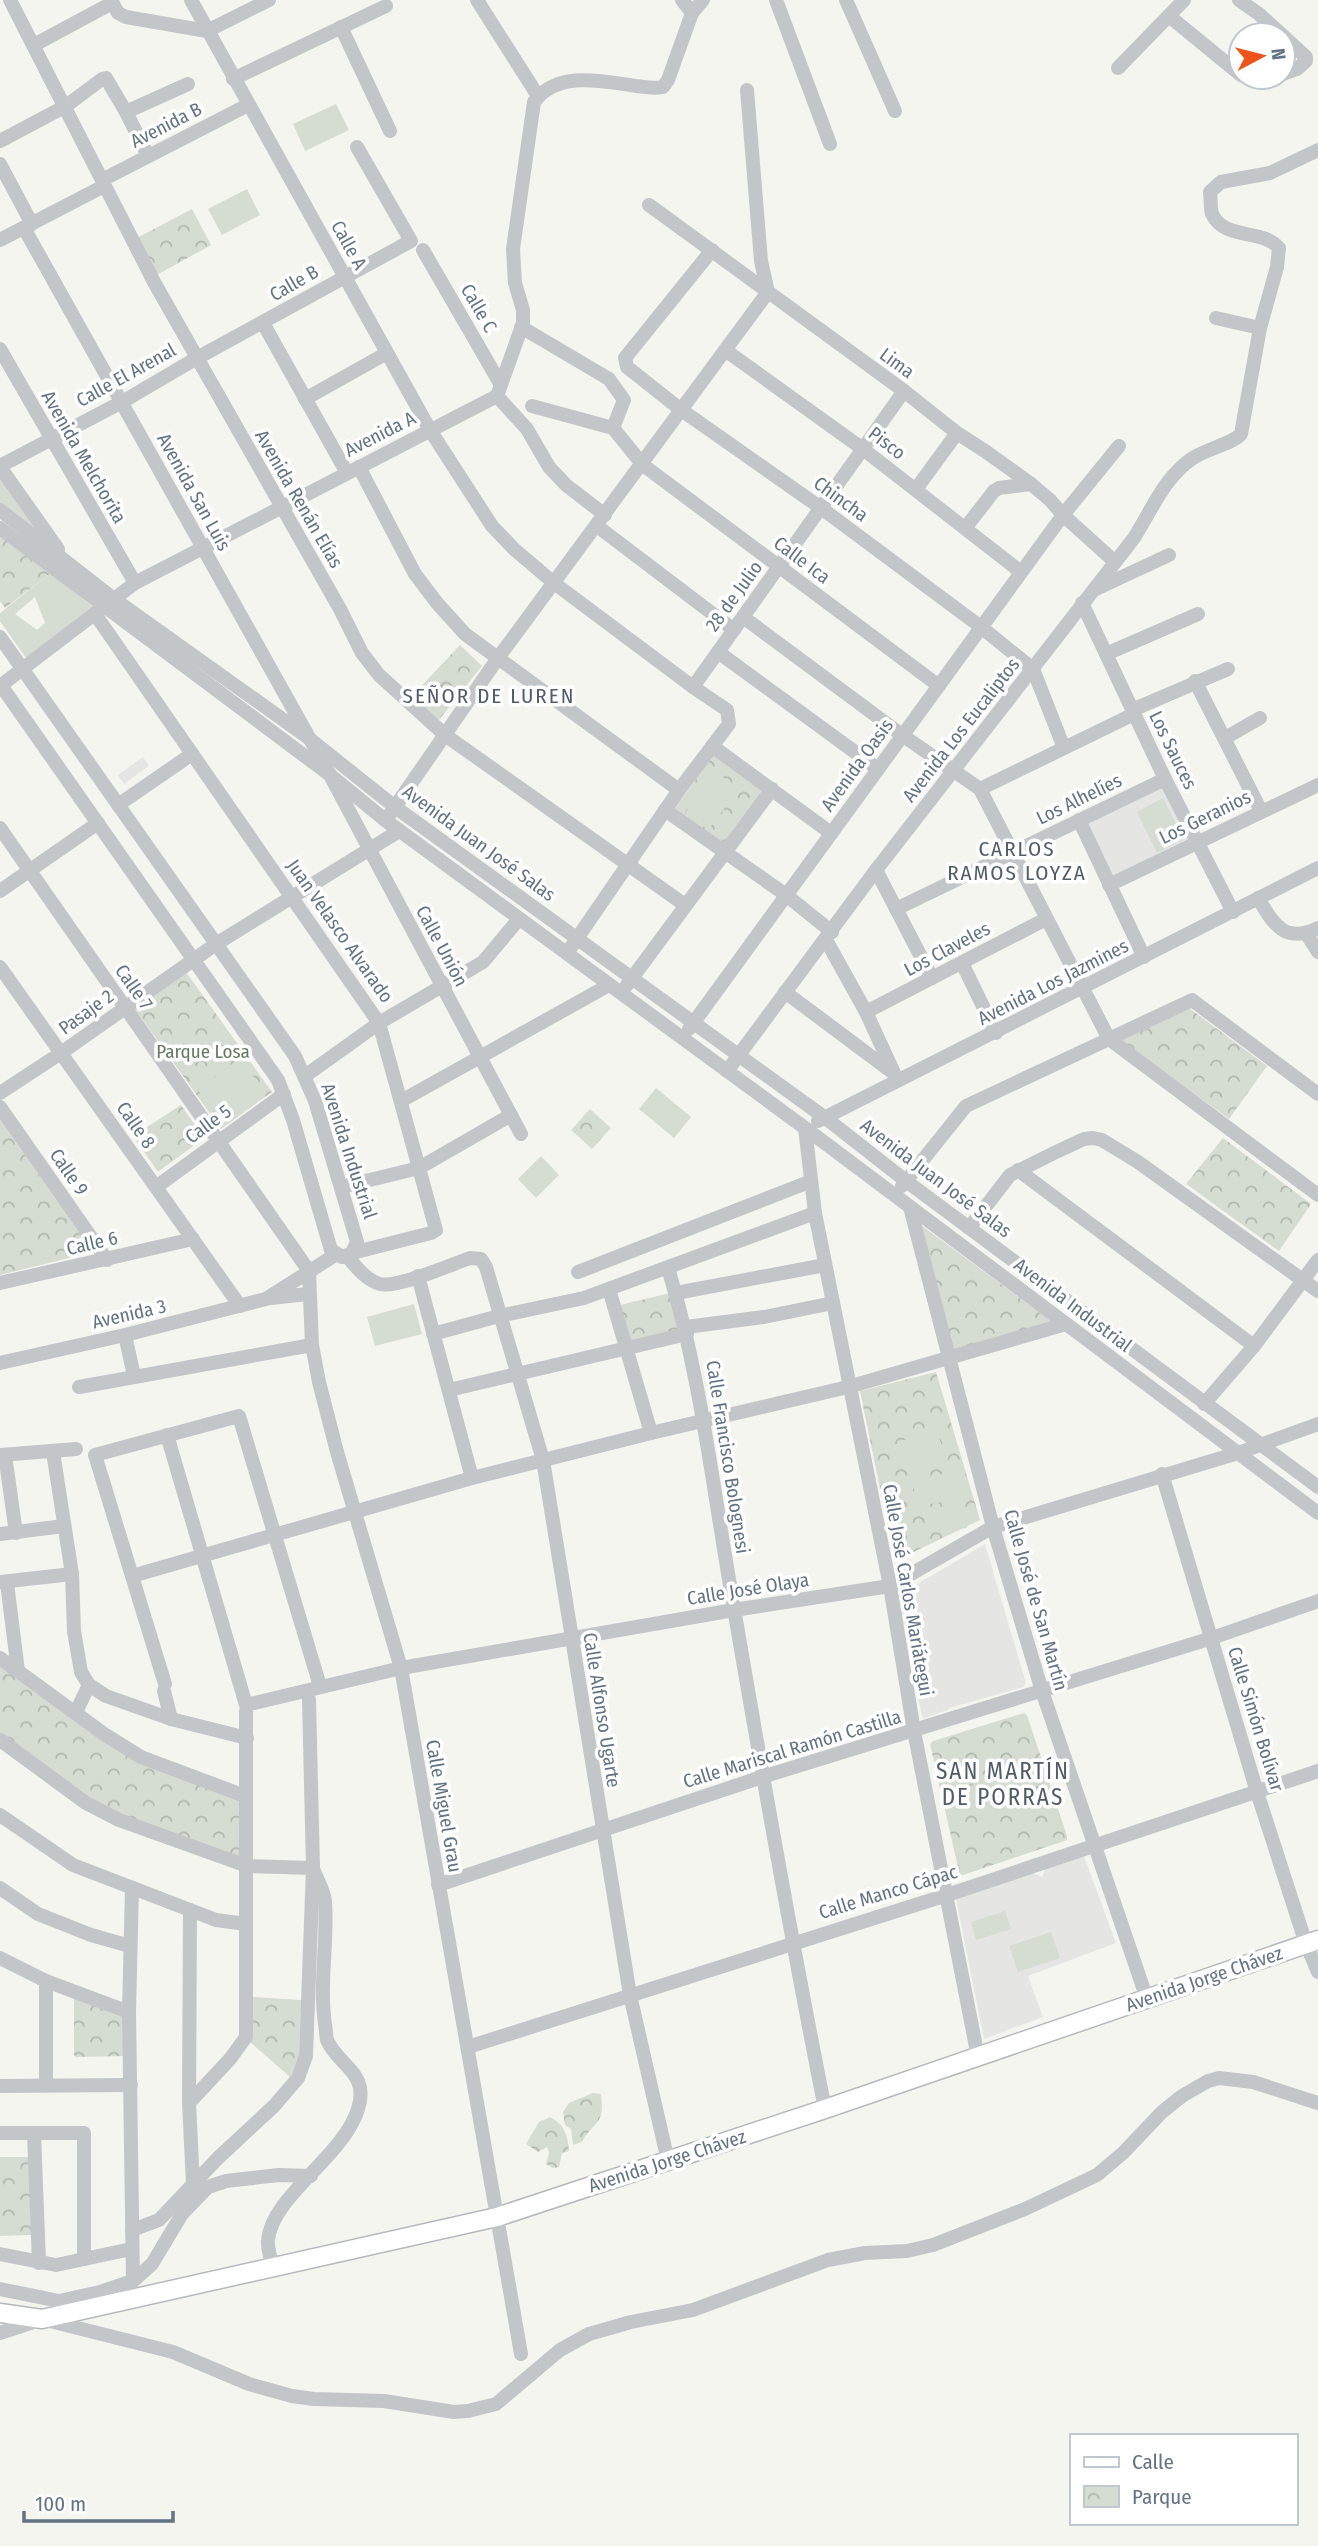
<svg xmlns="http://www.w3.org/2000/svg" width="1318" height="2546" font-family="'Fira Sans Condensed',sans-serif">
<defs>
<pattern id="park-crowns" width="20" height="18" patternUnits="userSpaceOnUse" patternTransform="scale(1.75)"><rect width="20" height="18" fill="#d5dcd1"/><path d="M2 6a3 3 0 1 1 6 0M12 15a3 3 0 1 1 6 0" fill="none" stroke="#b0b7af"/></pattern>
</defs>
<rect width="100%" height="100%" fill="#f5f5f0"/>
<g fill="#e5e6e4">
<path d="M143 757 149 766 124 784 118 775Z"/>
<path d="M1164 785 1193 842 1112 880 1086 825Z"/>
<path d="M985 1544 1026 1683 1023 1687 950 1708 948 1710 924 1718 922 1716 897 1596Z"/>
<path d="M1084 1856 1116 1943 1028 1976 1043 2017 984 2039 956 1899 1033 1873 1042 1877 1045 1869Z"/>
</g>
<g fill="url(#park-crowns)">
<path d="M192 209 211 245 155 276 135 239Z"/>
<path d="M0 535 51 573 5 608 0 601Z"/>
<path d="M460 645 482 666 439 720 411 697Z"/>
<path d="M715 753 764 789 721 847 673 811Z"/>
<path d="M186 972 272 1092 221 1129 135 1009Z"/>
<path d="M1189 1008 1267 1066 1229 1119 1121 1041Z"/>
<path d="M181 1105 204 1138 158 1172 133 1136Z"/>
<path d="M590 1109 611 1128 592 1149 571 1130Z"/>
<path d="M0 1119 93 1252 0 1275Z"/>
<path d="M1223 1138 1311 1204 1279 1251 1186 1184Z"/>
<path d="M922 1226 1055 1324 952 1353Z"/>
<path d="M670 1293 681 1331 630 1343 620 1305Z"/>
<path d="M936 1372 980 1520 895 1561 860 1391Z"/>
<path d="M0 1663 84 1724 241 1798 242 1853 239 1857 109 1810 56 1776 0 1734Z"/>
<path d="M1024 1713 1027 1715 1067 1836V1840L960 1876 930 1744 933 1741Z"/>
<path d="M74 1996 124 2014 127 2056 76 2057 74 2055Z"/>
<path d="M253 1997 301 2000 299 2059 290 2077 250 2042Z"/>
<path d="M593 2093 601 2094C605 2126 595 2119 582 2142L573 2145 571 2129 565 2125 563 2112 569 2103Z"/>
<path d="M550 2117C564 2124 568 2135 569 2151L562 2153 559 2167 553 2168 546 2164 549 2153 547 2147 538 2152 526 2144 539 2122Z"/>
<path d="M0 2157H30L31 2235 0 2236Z"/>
</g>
<g fill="#d5dcd1" fill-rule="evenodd">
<path d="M336 104 349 130 305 151 293 124Z"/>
<path d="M247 189 260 215 222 235 208 209Z"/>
<path d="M0 476 53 548 0 506Z"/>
<path d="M51 573 93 607 26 658 0 621V613ZM35 597 45 623 37 630 15 614Z"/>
<path d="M715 771 739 789 708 830 685 813Z"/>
<path d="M1163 798 1184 839 1157 853 1137 812Z"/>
<path d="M240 1058 262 1088 219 1119 198 1090Z"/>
<path d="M656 1088 691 1117 674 1138 639 1109Z"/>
<path d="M541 1156 559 1175 536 1198 518 1179Z"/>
<path d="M414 1304 422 1334 375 1346 367 1317Z"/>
<path d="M938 1434 946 1459 902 1467 897 1441Z"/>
<path d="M956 1472 962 1499 917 1506 912 1479Z"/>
<path d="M964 1511 967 1528 937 1533 934 1516Z"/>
<path d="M1019 1770 1028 1798 977 1815 968 1787Z"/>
<path d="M1005 1911 1011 1929 976 1940 971 1922Z"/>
<path d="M1051 1932 1060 1958 1018 1972 1009 1946Z"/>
</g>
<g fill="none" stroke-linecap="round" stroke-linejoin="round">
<defs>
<path id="major" d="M0 2313 42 2319 497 2217 825 2109 1318 1940"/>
</defs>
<use href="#major" stroke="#b5b9bd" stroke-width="21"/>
<g stroke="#c2c6c9" stroke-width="14">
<path d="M10 0 154 282 340 609 362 653 379 675 445 735 685 905"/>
<path d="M111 0 118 13 126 17 207 31 269 0"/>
<path d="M191 0 430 430 492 526 514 549 554 583 693 687 727 710 729 724 679 790 567 953"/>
<path d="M477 0 538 96"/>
<path d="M682 0 692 13"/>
<path d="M776 0 830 144"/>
<path d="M846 0 895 111"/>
<path d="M1239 0 1259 14 1306 57V61L1297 69 1283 74"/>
<path d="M1169 16 1241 75"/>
<path d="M341 27 390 131"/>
<path d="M34 45 112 3"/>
<path d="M1118 68 1184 0"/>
<path d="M1246 77H1259"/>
<path d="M233 79 386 6"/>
<path d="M126 112 188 84"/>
<path d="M0 141 66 106 102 79 106 78 126 112 148 156"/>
<path d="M0 164 32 224"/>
<path d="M102 180 248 105"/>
<path d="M649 205 904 391 957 433 985 451 1031 484 1050 500 1063 515 1114 561"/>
<path d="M24 228 330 775 521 1134"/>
<path d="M0 240 104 186"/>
<path d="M423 250 501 385"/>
<path d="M712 250 625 358 627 367 680 409 821 508 981 627 1033 669 1064 748"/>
<path d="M1216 318 1260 328"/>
<path d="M263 323 347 473"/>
<path d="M521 327 609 379 624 400 613 428 532 406"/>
<path d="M0 349 135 583"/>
<path d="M725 350 863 449 1021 572"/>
<path d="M497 396 523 323V310L515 283 513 249 534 102C557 70 602 81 636 86 645 87 654 89 663 87L668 80 692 13 703 0"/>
<path d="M497 396 527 429 549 467 566 485 605 515"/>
<path d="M305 399 387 353"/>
<path d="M613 428 643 465 939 686"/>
<path d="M0 466 122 402 197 358 411 241 357 147"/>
<path d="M0 467 58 549"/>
<path d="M359 467 415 574 437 603 465 634 679 790"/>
<path d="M916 489 957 433"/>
<path d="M0 510 114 599 306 736 395 807 824 1117"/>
<path d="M597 526 734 630"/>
<path d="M966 527 994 491 999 488 1031 484"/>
<path d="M0 528 330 775 385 820 805 1128 1318 1513"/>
<path d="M1094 590 1169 555"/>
<path d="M1082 603 1165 779 1233 912"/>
<path d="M95 614 379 1023 436 1230 431 1233 352 1253"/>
<path d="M743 617 902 735 980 789 1109 1039 1192 1000 1318 1094"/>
<path d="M0 637 295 1056 315 1101 355 1235 357 1242 352 1253 342 1257 331 1250 293 1120 278 1080 0 684"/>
<path d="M718 652 878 769"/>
<path d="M1106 654 1198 614"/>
<path d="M1195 681 1261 811"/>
<path d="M0 686 135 583 497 396"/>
<path d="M693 687 904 391"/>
<path d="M1132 710 1228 669"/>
<path d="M1225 738 1260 718"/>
<path d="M712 746 831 833"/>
<path d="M980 789 1134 714"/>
<path d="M118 805 192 754"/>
<path d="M665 810 786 895 832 932"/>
<path d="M390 814 498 658 768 292 761 261 747 90"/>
<path d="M1079 820 1144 957"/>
<path d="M0 828 309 1271"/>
<path d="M876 870 932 978"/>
<path d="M1109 885 1318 785"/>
<path d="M0 891 98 823"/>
<path d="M1258 898C1274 925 1285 944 1318 928"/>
<path d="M896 909 1165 779"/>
<path d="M1306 933 1318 952"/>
<path d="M826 940 866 1012 894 1073"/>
<path d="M962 963 996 1033"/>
<path d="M0 967 240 1306"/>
<path d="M627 985 772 789"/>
<path d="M785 992 892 1072"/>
<path d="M866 1012 1046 919"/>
<path d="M689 1029 1063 515 1119 446"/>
<path d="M727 1071 876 870 1134 538C1151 511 1165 476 1193 458 1206 449 1232 444 1241 434L1260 328 1277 267 1279 248C1262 228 1225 241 1212 214 1210 208 1211 198 1210 192L1221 182 1270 173 1318 150"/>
<path d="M305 1076 379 1023 483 962 519 919"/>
<path d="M0 1093 61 1053 216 944 399 831"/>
<path d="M401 1101 609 985"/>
<path d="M0 1107 107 1260"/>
<path d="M823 1116 906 1181 1318 1487"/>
<path d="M818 1121 1318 868"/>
<path d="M805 1128 815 1213 890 1586 914 1731 978 2057"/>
<path d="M1018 1170 1254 1346"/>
<path d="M902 1186 966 1106 1109 1039 1318 1195"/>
<path d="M156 1187 284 1094"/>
<path d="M341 1187 419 1168 511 1115"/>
<path d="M910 1207 993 1527 1042 1691 1147 1999"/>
<path d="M969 1228 1010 1175 1054 1153 1084 1139 1093 1138 1102 1140 1138 1162 1318 1291"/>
<path d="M347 1256C356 1267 366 1280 380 1284 398 1288 450 1265 470 1258L481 1259 486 1267 543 1460 630 1995 668 2161"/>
<path d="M668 1268C699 1370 711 1474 729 1579 759 1756 790 1933 825 2109"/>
<path d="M309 1271 312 1345 319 1382 337 1452 401 1668 521 2354"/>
<path d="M578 1272 809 1182"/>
<path d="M418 1276 472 1478"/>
<path d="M0 1283 193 1239"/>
<path d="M609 1289 651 1433"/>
<path d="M676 1293 825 1265"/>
<path d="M271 1298 308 1294"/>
<path d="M686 1327 764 1317 833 1303"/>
<path d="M433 1334 499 1316 584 1298 815 1213"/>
<path d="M125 1335 134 1376"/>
<path d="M0 1363 125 1335 266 1299 335 1255"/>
<path d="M79 1387 312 1345"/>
<path d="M449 1390 687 1334"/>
<path d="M1204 1404 1254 1346 1318 1260"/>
<path d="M167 1435 246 1705 401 1668 734 1610 890 1586 993 1527 1238 1453 1318 1424"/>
<path d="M53 1452 72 1574 74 1631 81 1672 89 1685 106 1696 171 1719 247 1738"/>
<path d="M0 1455 76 1449"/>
<path d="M5 1455 16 1533"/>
<path d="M1162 1474 1257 1792 1306 1944 1318 1972"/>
<path d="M0 1534 64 1526"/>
<path d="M132 1576 472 1478 651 1433 848 1387 1066 1324"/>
<path d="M0 1582 72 1574"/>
<path d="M7 1583 18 1671"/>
<path d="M0 1658 104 1734 141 1757 245 1796"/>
<path d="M165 1684 95 1455 239 1416 320 1686"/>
<path d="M164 1691 171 1719"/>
<path d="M76 1712 89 1685"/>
<path d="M0 1740 86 1803 119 1820 247 1866 313 1868"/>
<path d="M0 1815 73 1865 216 1920 246 1924"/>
<path d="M438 1885 762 1777 1212 1638 1318 1601"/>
<path d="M0 1888 38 1914 91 1935 130 1946"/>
<path d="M132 1888 129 2012 133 2281"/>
<path d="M190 1910 189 2103 193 2184"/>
<path d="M0 1958 46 1981 129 2012"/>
<path d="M468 2047 947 1895 1318 1771"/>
<path d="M46 2085V1981"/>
<path d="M0 2086 131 2085"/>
<path d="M189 2103 230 2059 246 2037V1711"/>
<path d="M0 2133H84V2259"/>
<path d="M34 2133 39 2263"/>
<path d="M132 2230 159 2220 218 2158 274 2106 298 2078 306 2056 313 1868 309 1699"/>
<path d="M0 2254 56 2265 131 2249"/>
<path d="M272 2266C271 2258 267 2248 268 2240 272 2196 344 2156 358 2109 370 2072 338 2066 327 2040 326 2036 326 2029 325 2024 319 1983 328 1943 325 1901 324 1891 318 1881 314 1871"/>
<path d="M0 2289 59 2301 100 2292 133 2281 152 2264 182 2214 208 2187 226 2181 279 2175 311 2176"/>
<path d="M0 2333 42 2319 173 2352 249 2384 292 2396 314 2399 384 2401 454 2412 468 2411 496 2404 560 2350 589 2334 631 2322 693 2310 828 2260 865 2253 907 2251 933 2245 1025 2209 1097 2175 1123 2153 1162 2112 1182 2096 1208 2081 1219 2078 1253 2082 1318 2103"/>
</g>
<use href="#major" stroke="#fff" stroke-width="18"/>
</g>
<g text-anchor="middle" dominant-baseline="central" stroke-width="7" stroke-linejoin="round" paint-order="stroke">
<g font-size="19" fill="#627384" stroke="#fff">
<text transform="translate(166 125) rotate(-27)">Avenida B</text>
<text transform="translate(349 245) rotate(61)">Calle A</text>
<text transform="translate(294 283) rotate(-30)">Calle B</text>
<text transform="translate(479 308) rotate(60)">Calle C</text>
<text transform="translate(897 363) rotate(36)">Lima</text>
<text transform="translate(126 375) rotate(-29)">Calle El Arenal</text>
<text transform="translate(380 434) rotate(-27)">Avenida A</text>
<text transform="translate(887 443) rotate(37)">Pisco</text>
<text transform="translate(84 457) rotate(60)">Avenida Melchorita</text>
<text transform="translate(194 492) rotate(61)">Avenida San Luis</text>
<text transform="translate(299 499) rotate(60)">Avenida Renán Elías</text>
<text transform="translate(841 499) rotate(36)">Chincha</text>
<text transform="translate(802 560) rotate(37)">Calle Ica</text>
<text transform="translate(734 596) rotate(-54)">28 de Julio</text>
<text transform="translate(961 730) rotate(-52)">Avenida Los Eucaliptos</text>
<text transform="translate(1173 750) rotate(64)">Los Sauces</text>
<text transform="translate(857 765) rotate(-54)">Avenida Oasis</text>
<text transform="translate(1079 799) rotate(-26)">Los Alhelíes</text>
<text transform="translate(1205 817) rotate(-26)">Los Geranios</text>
<text transform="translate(479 843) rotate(36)">Avenida Juan José Salas</text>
<text transform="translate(340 931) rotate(55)">Juan Velasco Alvarado</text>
<text transform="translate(442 946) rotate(62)">Calle Unión</text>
<text transform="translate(947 949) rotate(-28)">Los Claveles</text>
<text transform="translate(1053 982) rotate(-27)">Avenida Los Jazmines</text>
<text transform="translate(134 987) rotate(55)">Calle 7</text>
<text transform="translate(86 1012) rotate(-36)">Pasaje 2</text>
<text transform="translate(208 1124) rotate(-36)">Calle 5</text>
<text transform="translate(136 1125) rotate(55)">Calle 8</text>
<text transform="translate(349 1151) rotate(72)">Avenida Industrial</text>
<text transform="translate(69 1172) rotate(55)">Calle 9</text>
<text transform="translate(936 1178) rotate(37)">Avenida Juan José Salas</text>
<text transform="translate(92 1243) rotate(-13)">Calle 6</text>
<text transform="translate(1073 1305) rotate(37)">Avenida Industrial</text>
<text transform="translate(129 1314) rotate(-13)">Avenida 3</text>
<text transform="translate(728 1457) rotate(81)">Calle Francisco Bolognesi</text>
<text transform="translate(748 1589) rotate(-9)">Calle José Olaya</text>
<text transform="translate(908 1590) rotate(80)">Calle José Carlos Mariátegui</text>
<text transform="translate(1036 1600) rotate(74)">Calle José de San Martín</text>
<text transform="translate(602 1710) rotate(81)">Calle Alfonso Ugarte</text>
<text transform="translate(1256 1719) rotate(73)">Calle Simón Bolívar</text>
<text transform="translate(792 1749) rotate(-17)">Calle Mariscal Ramón Castilla</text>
<text transform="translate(444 1806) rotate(80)">Calle Miguel Grau</text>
<text transform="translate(888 1892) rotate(-17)">Calle Manco Cápac</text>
<text transform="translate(1204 1979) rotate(-19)">Avenida Jorge Chávez</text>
<text transform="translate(667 2161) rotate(-18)">Avenida Jorge Chávez</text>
</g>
<g font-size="19" fill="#657a61" stroke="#fff">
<text x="203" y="1051">Parque Losa</text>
</g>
<g font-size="21" letter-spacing="2" fill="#505d68" stroke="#fff">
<text x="489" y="696">SEÑOR DE LUREN</text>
<text x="1017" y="849">CARLOS<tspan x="1017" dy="24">RAMOS LOYZA</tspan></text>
</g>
<g font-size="23" letter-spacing="2" fill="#505d68" stroke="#fff">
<text x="1003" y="1771">SAN MARTÍN<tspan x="1003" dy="26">DE PORRAS</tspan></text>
</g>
</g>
<rect x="1070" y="2434" width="228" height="91" fill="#ffffff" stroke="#c0c7ce" stroke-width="2"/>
<rect x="1084" y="2457" width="35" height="10" fill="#ffffff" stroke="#c0c7ce" stroke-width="2"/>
<text x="1132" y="2469" font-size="21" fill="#627384">Calle</text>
<rect x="1084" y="2486" width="35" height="21" fill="url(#park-crowns)" stroke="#c0c7ce" stroke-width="2"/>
<text x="1132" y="2504" font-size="21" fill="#627384">Parque</text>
<g transform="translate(1262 56) rotate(83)"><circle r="33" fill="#ffffff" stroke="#c0c7ce" stroke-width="2"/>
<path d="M0-5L12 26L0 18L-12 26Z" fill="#ed5419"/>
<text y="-10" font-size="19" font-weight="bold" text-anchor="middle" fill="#627384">N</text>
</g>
<path d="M24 2511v10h149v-10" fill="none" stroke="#627384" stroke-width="3.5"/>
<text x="35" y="2511" font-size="21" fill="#627384" stroke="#ffffff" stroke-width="5" paint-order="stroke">100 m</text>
</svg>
